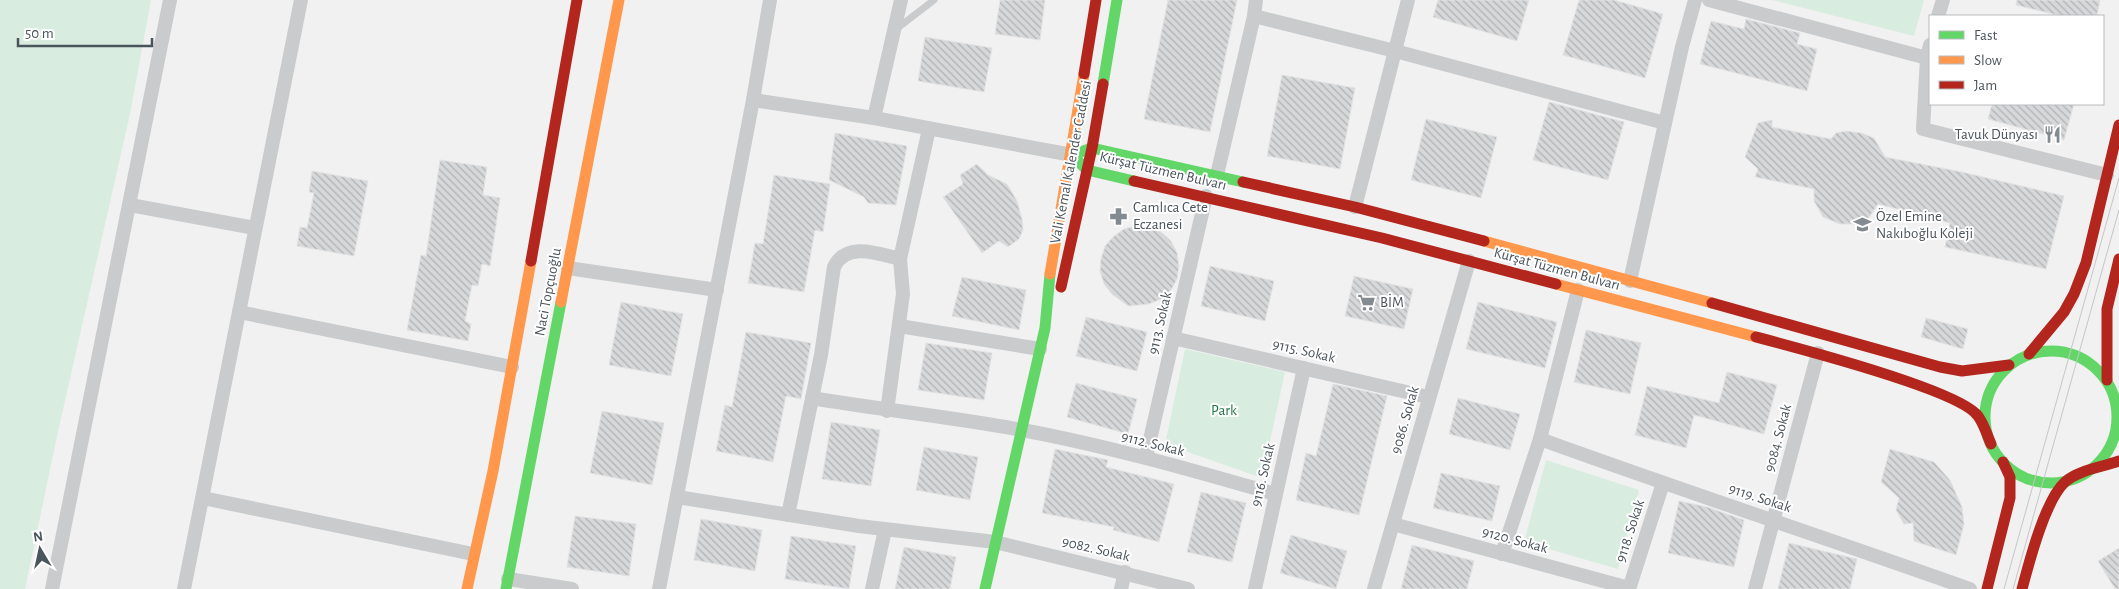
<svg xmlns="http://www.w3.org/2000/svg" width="2119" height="589" font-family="'Alegreya Sans',sans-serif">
<defs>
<pattern id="building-back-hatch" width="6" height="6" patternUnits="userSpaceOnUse" patternTransform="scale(1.25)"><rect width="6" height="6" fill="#d7d8da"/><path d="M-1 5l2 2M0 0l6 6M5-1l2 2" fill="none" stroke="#b0b2b4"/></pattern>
</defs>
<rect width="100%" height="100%" fill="#f1f1f1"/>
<g fill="#d8eddf">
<path d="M0 0H151L130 114 57 436 25 589H0Z"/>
<path d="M1772 0H1924L1914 36Z"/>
<path d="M1185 349 1285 372 1262 478 1165 444Z"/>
<path d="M1546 460 1639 490 1618 569 1524 542Z"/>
</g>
<g fill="url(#building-back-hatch)" stroke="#e3e3e3">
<path d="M1000 0H1045L1040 40 995 34Z"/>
<path d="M1168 0H1237L1210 132 1144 119Z"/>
<path d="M1438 0H1529L1517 41 1433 17Z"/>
<path d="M1579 0H1614L1663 14 1645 78 1563 55Z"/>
<path d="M2017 0H2100L2097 16H2061L2016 5Z"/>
<path d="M1746 19 1800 33 1797 44 1817 49 1807 91 1700 64 1711 21 1744 29Z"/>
<path d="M925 37 992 48 984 92 918 81Z"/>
<path d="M1282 75 1355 88 1340 169 1267 156Z"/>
<path d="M1549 102 1624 122 1608 180 1533 160Z"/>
<path d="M1992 104H2074L2064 140 1988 119Z"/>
<path d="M1426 119 1497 137 1481 198 1411 180Z"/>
<path d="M1772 120V127L1831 139 1836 133 1846 131 1861 133 1874 138 1885 157 1962 172 2064 196 2046 269 1945 247 1950 223 1878 204 1868 219 1855 224H1840L1823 217 1814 201V189L1755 177 1758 169 1745 157 1758 123Z"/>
<path d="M835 133 907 146 896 205 868 203 864 197 829 180Z"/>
<path d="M440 160 487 167 483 195 500 198 490 266 482 264 478 286 472 285 465 321 471 324 468 341 407 330 421 255 426 256Z"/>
<path d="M977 164 988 175 1007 184 1017 201 1022 219 1023 230 1019 239 1008 247 999 241 982 253 943 197 963 184 960 175Z"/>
<path d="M312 171 368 181 354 256 297 246 300 227 307 228 314 193 309 192Z"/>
<path d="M774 175 830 184 823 232 815 230 804 292 748 283 755 243 763 244Z"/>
<path d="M1136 226 1149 227 1161 232 1171 241 1177 253 1179 266 1177 279 1171 290 1161 299 1149 304 1128 306 1112 294 1104 284 1100 271 1101 259 1105 246 1113 237 1124 229Z"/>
<path d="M1210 266 1274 281 1265 321 1201 306Z"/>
<path d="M1354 276 1413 289 1404 329 1345 316Z"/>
<path d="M962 277 1026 290 1019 330 952 316Z"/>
<path d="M621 302 683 314 671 376 609 365Z"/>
<path d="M1478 302 1557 322 1545 368 1466 349Z"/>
<path d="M1086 317 1147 332 1137 371 1076 356Z"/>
<path d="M1926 318 1968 329 1963 349 1921 337Z"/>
<path d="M1586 330 1641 343 1630 394 1574 382Z"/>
<path d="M746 332 811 343 801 399 786 396 773 462 716 451 725 405 732 407Z"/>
<path d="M926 343 992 353 984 400 918 390Z"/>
<path d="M1727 372 1777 385 1764 434 1694 415 1686 448 1635 435 1647 386 1719 403Z"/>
<path d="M1076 383 1137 399 1128 434 1067 417Z"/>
<path d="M1333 384 1387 396 1359 515 1296 500 1306 453 1316 456Z"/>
<path d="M1458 398 1520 414 1510 450 1449 434Z"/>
<path d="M602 411 664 423 652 485 590 473Z"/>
<path d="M831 422 880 430 871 486 822 479Z"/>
<path d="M924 447 978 457 970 500 916 490Z"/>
<path d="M1055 449 1108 460 1106 467 1174 484 1159 542 1113 530 1114 527 1042 513Z"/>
<path d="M1890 449 1934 462 1950 480 1962 507 1964 524 1956 555 1914 541 1913 523 1904 524 1896 510 1899 498 1881 482Z"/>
<path d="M1441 473 1500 486 1492 521 1433 508Z"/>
<path d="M1201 492 1246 503 1232 562 1187 552Z"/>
<path d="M1679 501 1707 507 1744 520 1734 567 1668 553Z"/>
<path d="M575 516 636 524 629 576 567 567Z"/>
<path d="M701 519 762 530 755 571 694 560Z"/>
<path d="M1291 535 1347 551 1336 589 1280 573Z"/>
<path d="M791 536 856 546 849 589 785 579Z"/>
<path d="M1789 543 1857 559 1850 589H1778Z"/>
<path d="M1412 545 1474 561 1467 589H1401Z"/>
<path d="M904 547 956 557 950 589H895Z"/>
<path d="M2119 548V589H2115L2098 561Z"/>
</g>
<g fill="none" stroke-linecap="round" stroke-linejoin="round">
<path stroke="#c9cbcc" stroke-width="7" d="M895 30 934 0"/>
<g stroke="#c9cbcc" stroke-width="14">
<path d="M1709 0 1927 58"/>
<path d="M1254 16 1395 51 1665 123"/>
<path d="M1938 16 1943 0"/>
<path d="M1930 45 1927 58 1923 129 2107 175"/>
<path d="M753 100 770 0"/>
<path d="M874 118 901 0"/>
<path d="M1217 175 1254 16 1256 0"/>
<path d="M130 205 255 228"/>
<path d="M1355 207 1408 0"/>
<path d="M568 268 717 290"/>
<path d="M1630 281 1682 47 1695 0"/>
<path d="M239 312 512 367"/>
<path d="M899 326 1040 349"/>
<path d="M1173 338 1428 397"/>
<path d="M812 398C882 410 952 417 1022 430 1108 446 1192 470 1275 494"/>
<path d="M887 411 903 294 900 259"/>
<path d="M1540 439C1683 491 1827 538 1970 589"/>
<path d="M1146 457 1206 196"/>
<path d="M677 497 859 526 995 542 1188 589"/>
<path d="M203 498 473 554"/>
<path d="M788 515 821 355 834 267C846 241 879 254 900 259L929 129"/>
<path d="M1393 524 1629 588"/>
<path d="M1502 554 1540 439 1578 290"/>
<path d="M508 579 572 589"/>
<path d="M52 589 170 0"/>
<path d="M184 589 301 0"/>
<path d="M659 589 753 100 874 118 1072 155"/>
<path d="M872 589 885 530"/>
<path d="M1121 589 1125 572"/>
<path d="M1255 589 1304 368"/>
<path d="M1374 589 1469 261"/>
<path d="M1629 589 1663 483"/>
<path d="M1755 589 1818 353"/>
</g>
<g stroke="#63d668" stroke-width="11">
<path d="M1103 84 1117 0"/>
<path d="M1134 181 1087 170 1072 155 1092 148 1243 182"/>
<circle cx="2051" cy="417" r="66"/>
<path d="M506 589 561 302"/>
<path d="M985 589 1045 328 1050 274"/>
</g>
<g stroke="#ff974d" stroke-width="11">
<path d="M1484 241 1712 303"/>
<path d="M1050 274 1084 74"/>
<path d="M1556 284 1756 337"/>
<path d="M561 302 619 0"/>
<path d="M467 589 493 471 531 261"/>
</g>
<g stroke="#b3261e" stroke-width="11">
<path d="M1084 74 1096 0"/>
<path d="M1134 181 1382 238 1556 284"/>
<path d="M1243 182 1355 207 1484 241"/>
<path d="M531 261 577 0"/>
<path d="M1061 287 1092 148 1103 84"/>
<path d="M1712 303 1940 367 1962 371 2009 365"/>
<path d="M1756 337C1794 347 1960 390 1978 416 1984 424 1987 435 1991 444"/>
<path d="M2029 354 2064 312 2074 294 2086 263 2119 125"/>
<path d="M2107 380V309L2119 259"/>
<path d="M1987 589 2010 498V477L2003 462"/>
<path d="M2022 589C2029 563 2045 500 2065 482 2078 470 2103 467 2119 461"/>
</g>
<g stroke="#c5c6c7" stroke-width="1">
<path d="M2004 589 2119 178"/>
<path d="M2013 589 2119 210"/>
</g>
</g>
<defs>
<symbol id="restaurant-bare" viewBox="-9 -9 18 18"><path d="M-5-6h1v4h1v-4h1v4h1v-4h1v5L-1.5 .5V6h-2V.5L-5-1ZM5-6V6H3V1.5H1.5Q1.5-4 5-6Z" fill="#848b90" stroke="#fff" stroke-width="2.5" paint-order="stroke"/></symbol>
<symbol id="pharmacy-bare" viewBox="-9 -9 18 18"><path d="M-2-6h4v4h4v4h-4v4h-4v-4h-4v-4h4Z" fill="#848b90" stroke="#fff" stroke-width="2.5" paint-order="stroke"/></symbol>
<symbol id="school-bare" viewBox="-9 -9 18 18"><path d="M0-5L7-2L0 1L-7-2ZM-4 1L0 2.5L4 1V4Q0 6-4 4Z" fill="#848b90" stroke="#fff" stroke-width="2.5" paint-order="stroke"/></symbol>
<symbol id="supermarket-bare" viewBox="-9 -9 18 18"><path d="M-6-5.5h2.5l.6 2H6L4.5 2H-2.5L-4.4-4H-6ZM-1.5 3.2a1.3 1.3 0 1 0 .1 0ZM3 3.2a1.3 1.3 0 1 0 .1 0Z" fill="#848b90" stroke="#fff" stroke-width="2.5" paint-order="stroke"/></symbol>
</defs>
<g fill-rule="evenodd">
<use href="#restaurant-bare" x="2040" y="122" width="25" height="25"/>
<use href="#pharmacy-bare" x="1106" y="204" width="25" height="25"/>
<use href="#school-bare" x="1850" y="212" width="25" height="25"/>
<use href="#supermarket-bare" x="1354" y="290" width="25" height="25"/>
</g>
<g text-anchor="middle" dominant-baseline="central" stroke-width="4" stroke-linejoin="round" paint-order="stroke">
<g font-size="15" fill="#4a545b" stroke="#fff" text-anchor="start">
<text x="2038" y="134" text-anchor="end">Tavuk Dünyası</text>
<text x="1133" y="207">Camlıca Cete<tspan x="1133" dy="17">Eczanesi</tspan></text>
<text x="1876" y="216">Özel Emine<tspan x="1876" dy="17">Nakıboğlu Koleji</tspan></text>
<text x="1380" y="302">BİM</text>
</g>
<g font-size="15" fill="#4a545b" stroke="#fff">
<text transform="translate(1071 162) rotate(-79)">Vali Kemal Kalender Caddesi</text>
<text transform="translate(1163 171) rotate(13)">Kürşat Tüzmen Bulvarı</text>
<text transform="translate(1557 269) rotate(15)">Kürşat Tüzmen Bulvarı</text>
<text transform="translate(548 292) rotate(-79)">Naci Topçuoğlu</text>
<text transform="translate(1160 323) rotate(-77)">9113. Sokak</text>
<text transform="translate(1304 351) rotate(13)">9115. Sokak</text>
<text transform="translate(1405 420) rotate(-74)">9086. Sokak</text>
<text transform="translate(1778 438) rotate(-75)">9084. Sokak</text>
<text transform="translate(1153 444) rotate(14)">9112. Sokak</text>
<text transform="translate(1263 475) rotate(-77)">9116. Sokak</text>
<text transform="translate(1760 498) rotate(18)">9119. Sokak</text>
<text transform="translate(1630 531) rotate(-72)">9118. Sokak</text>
<text transform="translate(1515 540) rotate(15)">9120. Sokak</text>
<text transform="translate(1096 549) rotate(13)">9082. Sokak</text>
</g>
<g font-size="15" fill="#237445" stroke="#fff">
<text x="1224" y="410">Park</text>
</g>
</g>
<rect x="1929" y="15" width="175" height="90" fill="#ffffff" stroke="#b7bbbd"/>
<rect x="1939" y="31" width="25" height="8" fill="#63d668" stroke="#b7bbbd"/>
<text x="1974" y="40" font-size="15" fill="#4a545b">Fast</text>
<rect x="1939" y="56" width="25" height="8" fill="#ff974d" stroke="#b7bbbd"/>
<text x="1974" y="65" font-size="15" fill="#4a545b">Slow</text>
<rect x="1939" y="81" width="25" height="8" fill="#b3261e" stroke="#b7bbbd"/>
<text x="1974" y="90" font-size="15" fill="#4a545b">Jam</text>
<g transform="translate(40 549) rotate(351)" stroke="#ffffff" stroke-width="4" paint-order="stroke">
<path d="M0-4L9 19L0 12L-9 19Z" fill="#4a545b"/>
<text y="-8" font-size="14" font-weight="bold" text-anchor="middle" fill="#4a545b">N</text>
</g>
<path d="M18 38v8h134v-8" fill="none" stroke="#4a545b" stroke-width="2.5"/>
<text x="25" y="38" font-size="15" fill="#4a545b" stroke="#ffffff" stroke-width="4" paint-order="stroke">50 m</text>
</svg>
